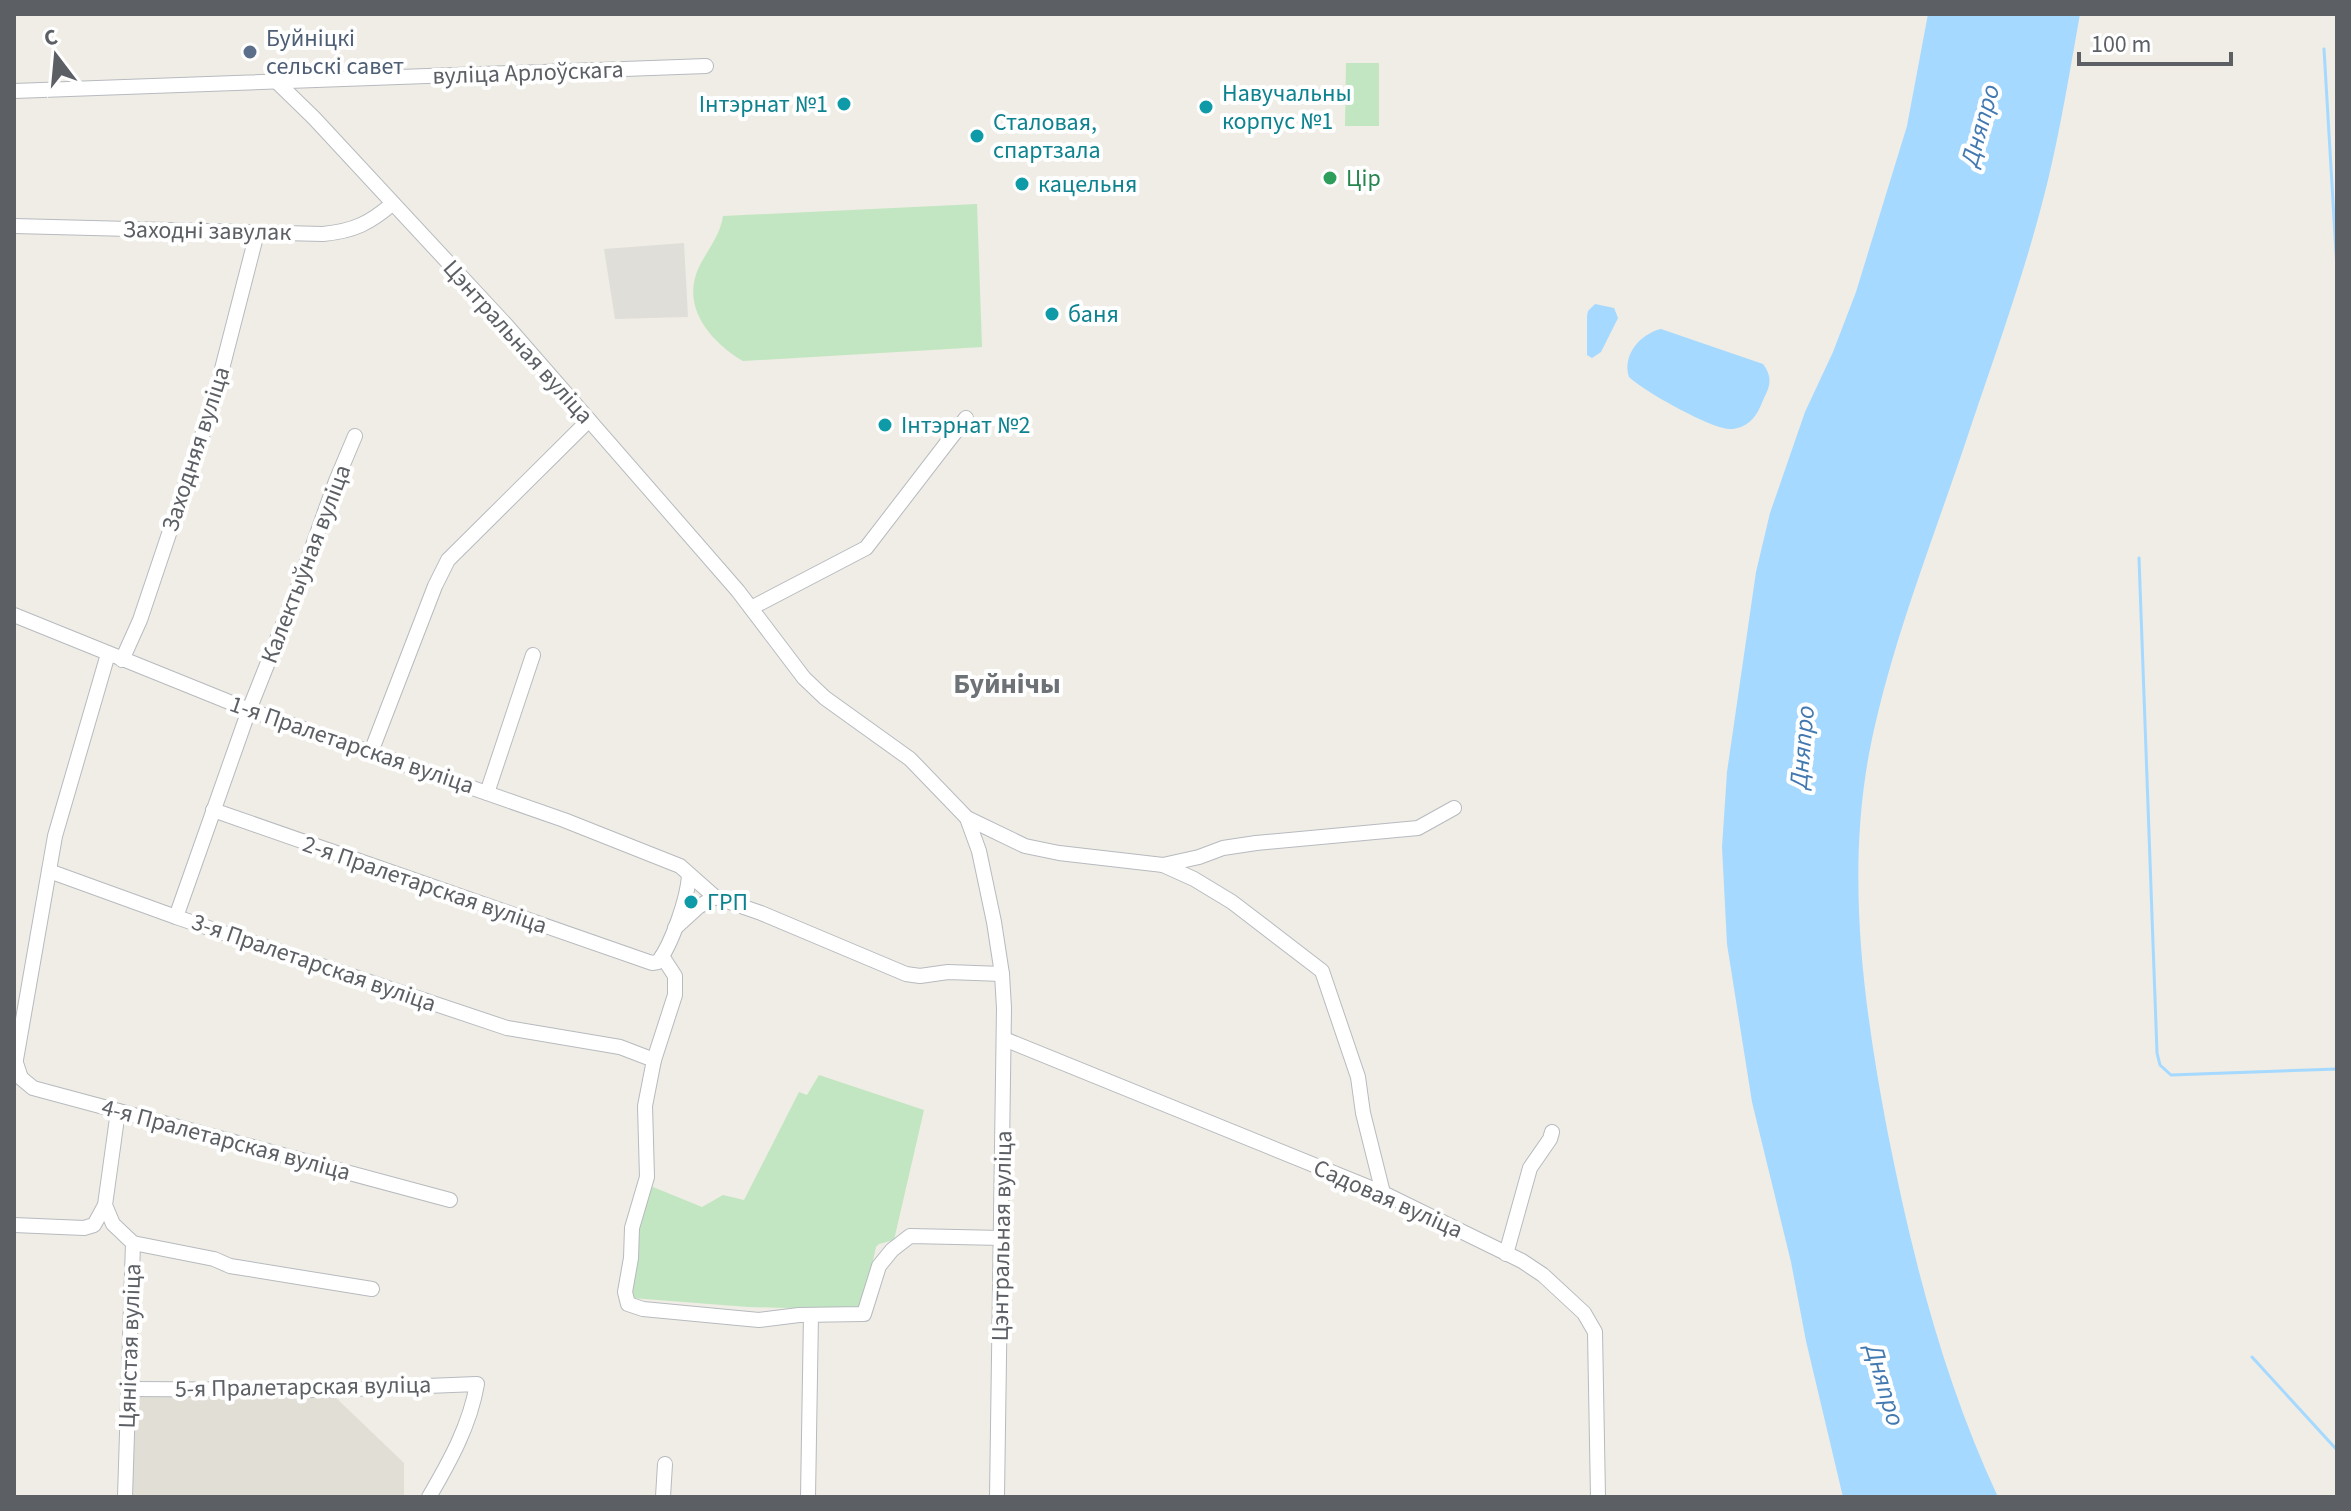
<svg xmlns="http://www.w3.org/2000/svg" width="2351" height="1511" font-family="'Source Sans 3',sans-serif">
<rect width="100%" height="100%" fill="#efede5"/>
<path fill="#e0ded9" d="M684 243 688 317 615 319 604 249Z"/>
<path fill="#e1ded6" d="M136 1392 333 1395 404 1463V1497H132Z"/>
<g fill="#c2e6c1">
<path d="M1346 63H1379V126H1345Z"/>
<path d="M977 204 982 347 743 361C711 342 680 307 699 267 708 249 720 236 723 216Z"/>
<path d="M819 1075 924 1110 894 1240 879 1244 876 1247 862 1310 748 1307 632 1298 637 1221 648 1185 702 1207 723 1195 744 1200 799 1092 807 1095Z"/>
</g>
<g fill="#a5d9ff">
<path d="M1928 14H2080C2070 70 2061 126 2048 180 2028 263 1999 343 1972 423 1936 533 1891 641 1869 754 1846 878 1864 1007 1887 1129 1912 1256 1943 1379 1998 1497H1843L1806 1341 1791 1262 1752 1102 1727 944 1722 847 1727 772 1756 572 1770 513 1805 412 1833 352 1856 292 1907 126Z"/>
<path d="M1595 304 1614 308 1618 318 1601 352 1592 358 1587 355V316L1588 311Z"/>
<path d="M1661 329 1763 364C1772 376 1771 385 1764 398 1759 410 1754 422 1741 427 1735 429 1729 430 1723 428 1702 423 1645 392 1629 377 1622 355 1640 334 1661 329Z"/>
</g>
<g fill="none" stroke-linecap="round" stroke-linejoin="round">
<g stroke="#a5d9ff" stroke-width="3">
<path d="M2324 49 2337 269"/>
<path d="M2139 558 2157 1053 2160 1065 2171 1075 2337 1069"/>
<path d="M2252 1357 2337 1450"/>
</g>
<defs>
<g id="minor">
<path d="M277 82 314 118 508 327 738 591 804 678 825 698 910 759 967 818 979 851 994 922 1002 974 1004 1008 997 1497"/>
<path d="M14 91 706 66"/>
<path d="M14 226 323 234C354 231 370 223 392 204"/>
<path d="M751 608 866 548 966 418"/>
<path d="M14 615 249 710 564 820 680 866 715 897 761 913 906 974 920 976 948 972 1002 974"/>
<path d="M122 660 140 620 214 400 257 233"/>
<path d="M371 752 435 586 448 560 589 420"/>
<path d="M487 793 533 655"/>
<path d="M213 810 652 963 658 962C672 944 688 897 689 875"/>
<path d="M967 818 1025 846 1059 853 1163 865 1199 857 1223 848 1256 843 1418 828 1454 808"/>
<path d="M1163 865 1194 879 1232 902 1322 971 1358 1077 1363 1113 1383 1193"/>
<path d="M49 871 176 917 507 1028 620 1047 654 1060 645 1106 647 1177 632 1228 631 1258 625 1292 628 1304 643 1309 759 1320 799 1315 864 1314 879 1266 892 1250 910 1236 1002 1238"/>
<path d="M176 917 249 710 298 587 336 481 355 436"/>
<path d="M675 928 698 907 715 897"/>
<path d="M1004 1039 1383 1193 1522 1261 1543 1275 1584 1313 1595 1332 1598 1497"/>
<path d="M654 1060 675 995V976L662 956"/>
<path d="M16 1063 21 1078 33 1088 450 1200"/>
<path d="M14 1071 55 836 108 654"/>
<path d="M118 1111 105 1205 113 1224 133 1243 125 1497"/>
<path d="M14 1225 84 1228 94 1225 105 1205"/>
<path d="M133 1243 214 1259 230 1266 372 1289"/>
<path d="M1506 1254 1530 1168 1550 1139 1552 1132"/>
<path d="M129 1389 328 1390 477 1384C470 1425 450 1461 429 1497"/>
<path d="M663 1497 665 1464"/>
<path d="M808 1497 811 1315"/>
</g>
</defs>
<use href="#minor" stroke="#b7babf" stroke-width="16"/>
<use href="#minor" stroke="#fff" stroke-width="14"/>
</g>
<circle fill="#5c6f8a" stroke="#fff" stroke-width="3" cx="250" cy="52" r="8"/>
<g fill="#0f9aa8" stroke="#fff" stroke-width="3">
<circle cx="844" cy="104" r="8"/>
<circle cx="1206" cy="107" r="8"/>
<circle cx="977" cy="136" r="8"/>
<circle cx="1022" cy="184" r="8"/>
<circle cx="1052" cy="314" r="8"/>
<circle cx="885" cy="425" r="8"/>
<circle cx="691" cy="902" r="8"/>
</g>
<circle fill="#2e9e5b" stroke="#fff" stroke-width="3" cx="1330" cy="178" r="8"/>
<g text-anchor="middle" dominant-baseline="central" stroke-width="8" stroke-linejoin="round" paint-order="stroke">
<g font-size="24" fill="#4e5e75" stroke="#fff" text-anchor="start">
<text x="266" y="38">Буйніцкі<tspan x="266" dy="28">сельскі савет</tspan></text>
</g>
<g font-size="24" fill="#5c6065" stroke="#fff">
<text transform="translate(528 73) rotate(-2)">вуліца Арлоўскага</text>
<text transform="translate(207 231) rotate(1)">Заходні завулак</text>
<text transform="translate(518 342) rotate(48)">Цэнтральная вуліца</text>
<text transform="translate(196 449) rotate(-72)">Заходняя вуліца</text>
<text transform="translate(306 564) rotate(-69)">Калектыўная вуліца</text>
<text transform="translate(352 745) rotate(19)">1-я Пралетарская вуліца</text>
<text transform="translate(425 885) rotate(19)">2-я Пралетарская вуліца</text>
<text transform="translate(314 963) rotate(19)">3-я Пралетарская вуліца</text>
<text transform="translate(226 1140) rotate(15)">4-я Пралетарская вуліца</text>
<text transform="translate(1388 1199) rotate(24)">Садовая вуліца</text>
<text transform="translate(1002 1236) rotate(-89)">Цэнтральная вуліца</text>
<text transform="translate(130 1346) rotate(-88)">Цяністая вуліца</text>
<text transform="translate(303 1387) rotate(-1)">5-я Пралетарская вуліца</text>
</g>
<g font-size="24" fill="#0d838f" stroke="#fff" text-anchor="start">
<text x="1222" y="93">Навучальны<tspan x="1222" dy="28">корпус №1</tspan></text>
<text x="828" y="104" text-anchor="end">Інтэрнат №1</text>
<text x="993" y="122">Сталовая,<tspan x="993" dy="28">спартзала</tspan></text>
<text x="1038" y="184">кацельня</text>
<text x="1068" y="314">баня</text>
<text x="901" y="425">Інтэрнат №2</text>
<text x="707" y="902">ГРП</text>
</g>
<g font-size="24" fill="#27864d" stroke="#fff" text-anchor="start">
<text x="1346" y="178">Цір</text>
</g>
<g font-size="26" font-style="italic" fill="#4279b1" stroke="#fff">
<text transform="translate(1980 125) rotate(-74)">Дняпро</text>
<text transform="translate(1802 747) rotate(-85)">Дняпро</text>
<text transform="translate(1885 1385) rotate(74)">Дняпро</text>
</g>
<g font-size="28" font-weight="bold" fill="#6d7277" stroke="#fff">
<text x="1007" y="684">Буйнічы</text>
</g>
</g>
<rect width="2351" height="1511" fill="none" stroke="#5c6065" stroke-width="32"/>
<g transform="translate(56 56) rotate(344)" stroke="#ffffff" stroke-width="6" paint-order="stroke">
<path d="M0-6L14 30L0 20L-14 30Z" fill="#5c6065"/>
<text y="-12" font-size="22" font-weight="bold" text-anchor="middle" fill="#5c6065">С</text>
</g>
<path d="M2079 52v12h152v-12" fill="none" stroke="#5c6065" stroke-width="4"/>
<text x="2091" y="52" font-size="24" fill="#5c6065" stroke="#ffffff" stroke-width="6" paint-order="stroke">100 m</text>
</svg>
